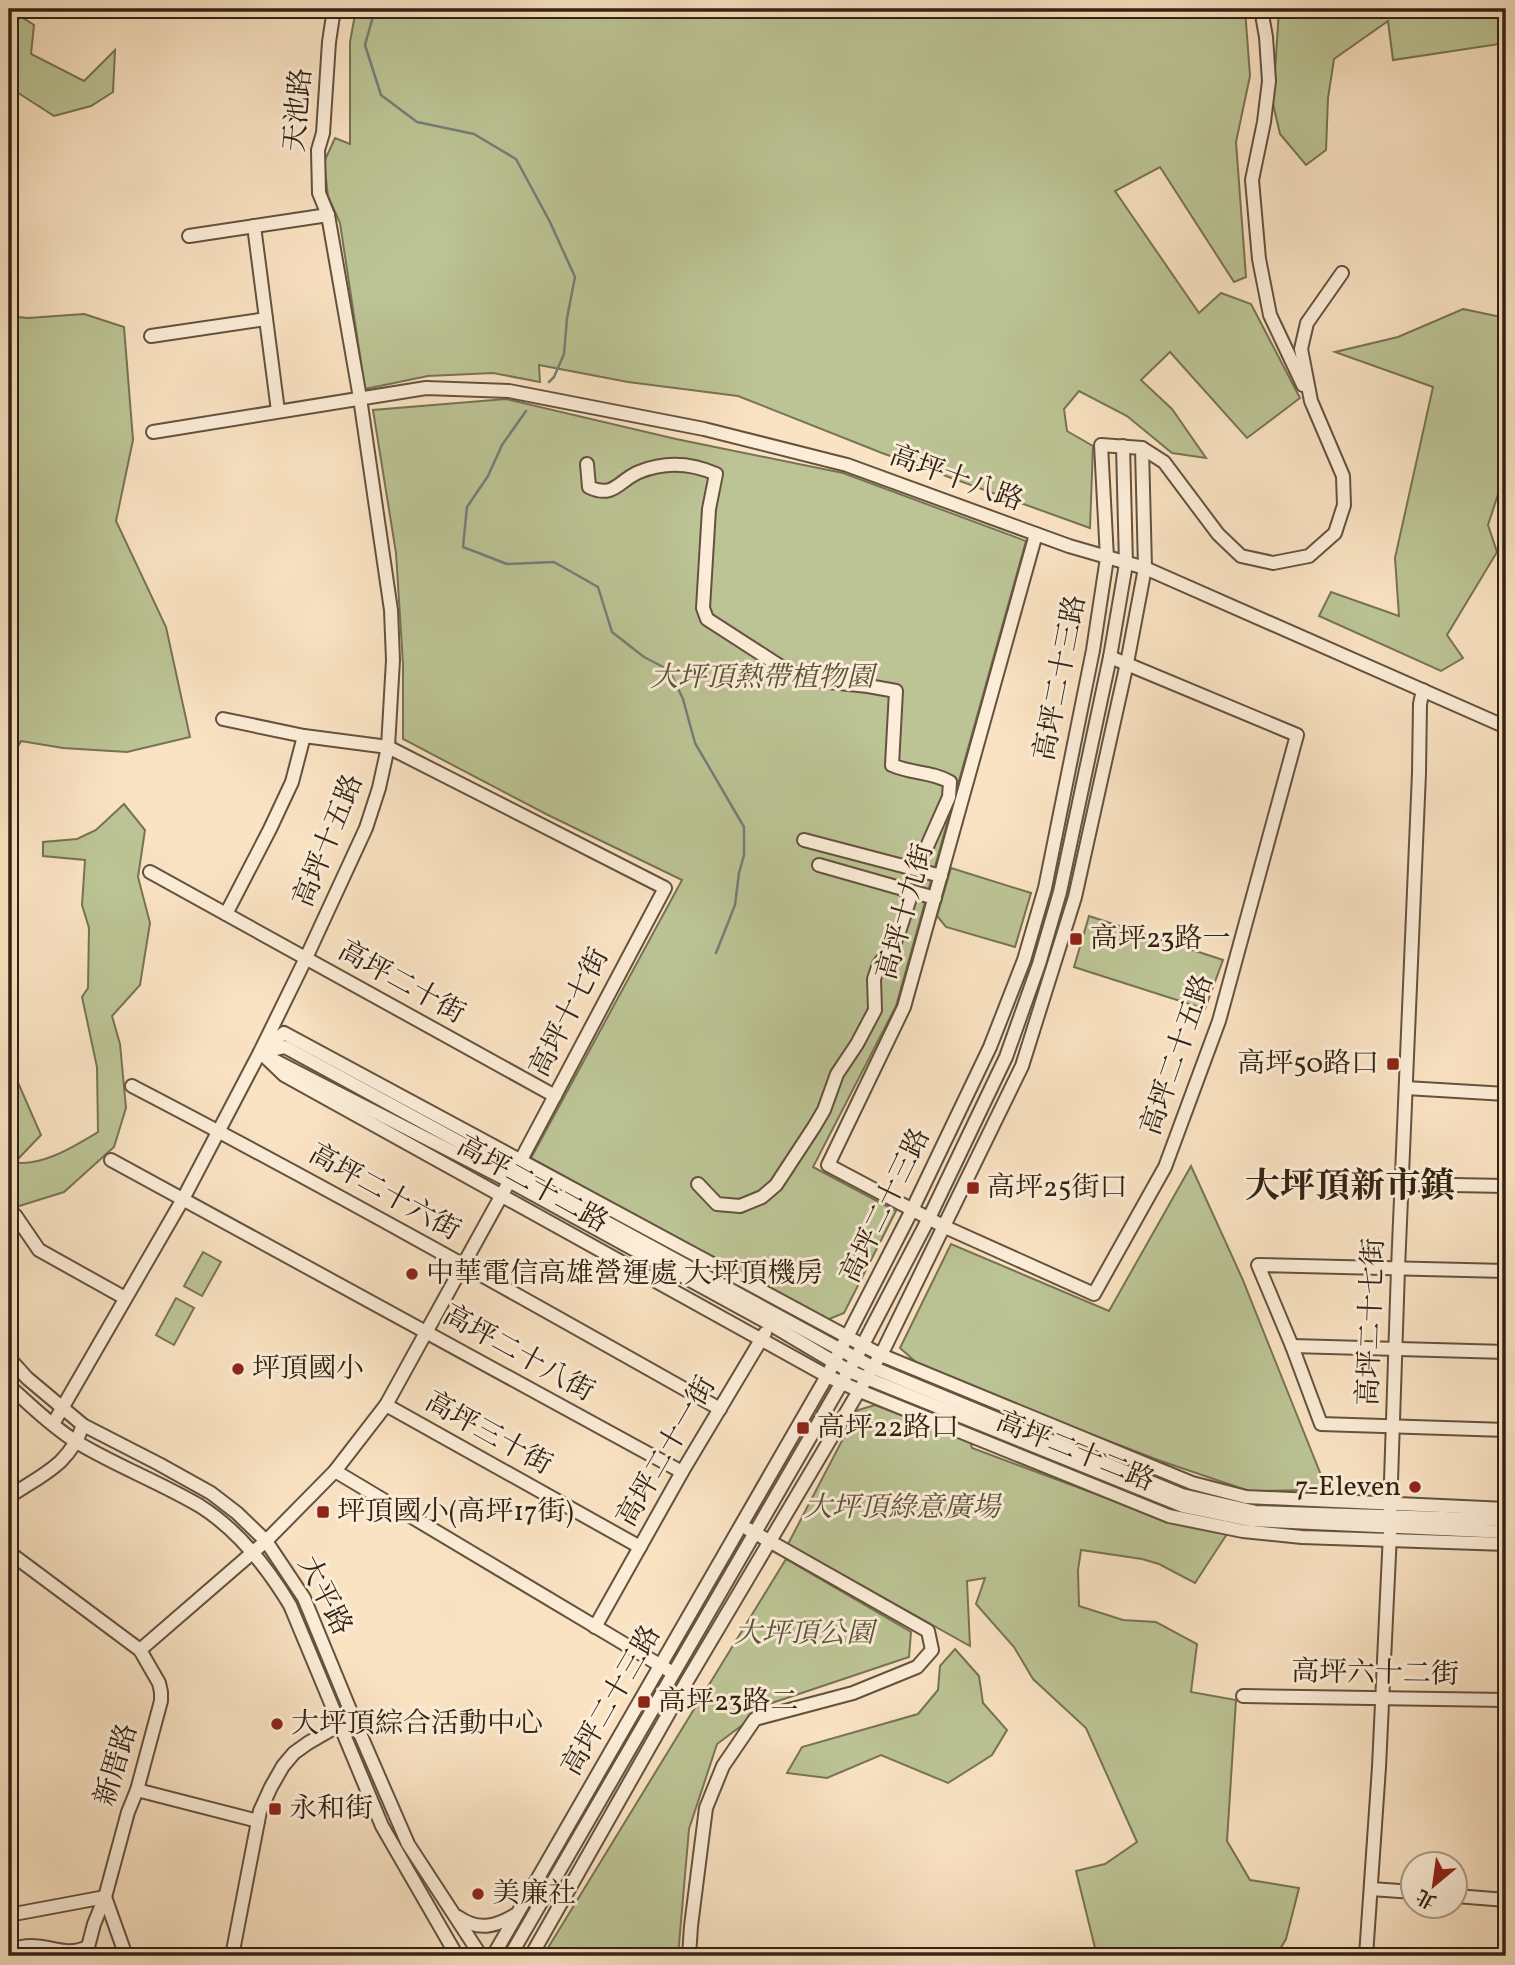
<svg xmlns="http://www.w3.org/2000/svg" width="1515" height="1965" font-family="Vollkorn,'Noto Serif TC',serif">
<rect width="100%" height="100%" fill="#fae3c3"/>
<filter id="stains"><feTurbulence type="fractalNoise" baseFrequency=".00286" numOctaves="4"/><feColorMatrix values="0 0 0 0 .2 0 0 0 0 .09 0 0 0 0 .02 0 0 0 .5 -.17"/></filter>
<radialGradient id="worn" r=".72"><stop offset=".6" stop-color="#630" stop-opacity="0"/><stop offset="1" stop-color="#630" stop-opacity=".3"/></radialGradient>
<g fill="#bcc495" stroke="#777354" stroke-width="2">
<path d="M9 9 34 25 31 54 84 81 115 50 113 92 91 106 54 116 9 87Z"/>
<path d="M356 9H1245L1250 76 1236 142 1246 277 1234 282 1160 167 1115 191 1199 313 1221 293 1251 304 1300 398 1247 438 1170 352 1141 380 1172 409 1206 458 1172 453 1127 416 1079 391 1064 409 1067 431 1093 446 1090 528 882 453 738 396 628 382 539 365 540 382 493 373 428 376 365 389 340 223 328 196 324 162 335 138 350 144V42Z"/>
<path d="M1279 9H1500L1506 43 1393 60 1388 21 1334 59 1328 98 1326 150 1306 165 1280 134 1273 104Z"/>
<path d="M1463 309 1506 318V476H1504L1488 525 1497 552 1447 635 1463 658 1441 671 1319 616 1331 592 1399 616 1395 558 1433 387 1335 352 1398 337Z"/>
<path d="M84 314 124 327 133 440 116 521 166 627 190 737 127 752 63 748 21 741 9 763V316L28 318Z"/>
<path d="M506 399 676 439 843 473 1026 541 896 1006 813 1167 896 1211 844 1313 827 1320 531 1158 682 880 548 815 403 739V664L396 553 373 410Z"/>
<path d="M124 804 145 830 138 877 150 923 140 985 112 1016 120 1044 126 1108 114 1147 64 1192 13 1208 9 1206V1161C37 1170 75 1146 98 1132L97 1067 82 997 88 988 89 928 82 905 85 860 43 856V842L77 839 96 830Z"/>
<path d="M951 868 1031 893 1015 947 946 927 937 916Z"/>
<path d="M1089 916 1223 960 1205 1009 1074 967Z"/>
<path d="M9 1062 41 1135 16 1161 9 1159Z"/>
<path d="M1191 1166 1242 1278 1325 1485 1316 1490 1249 1491 1158 1460 963 1385 918 1364 900 1348 951 1244 1109 1311Z"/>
<path d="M203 1252 221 1262 202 1296 184 1286Z"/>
<path d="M176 1298 194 1308 174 1345 156 1335Z"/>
<path d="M875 1405 970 1441 972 1448 1155 1516 1227 1534 1195 1583 1159 1564 1142 1559 1081 1550 1078 1570 1079 1606 1123 1620 1156 1622 1197 1644 1191 1692 1236 1700 1227 1841 1250 1880 1299 1888 1286 1939 1276 1956H1097L1076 1871 1105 1864 1137 1842 1086 1728 1033 1679 1014 1647 976 1604 985 1578 967 1581 970 1646 788 1544 858 1410Z"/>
<path d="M786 1559 911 1632 909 1657 772 1703 717 1744 689 1829 678 1956H543Z"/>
<path d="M955 1649 979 1676 983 1703 1007 1730 992 1755 948 1783 881 1755 827 1778 787 1773 802 1747 918 1714 938 1690 940 1666Z"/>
</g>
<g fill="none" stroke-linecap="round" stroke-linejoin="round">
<g stroke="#737f77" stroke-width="2.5">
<path d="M375 9 365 45 381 95 417 122 474 134 516 159 550 222 575 277 567 318 564 354 554 377 549 382"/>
<path d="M526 411 502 445 488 476 467 507 463 547 507 564 554 562 598 587 612 632 644 657 669 670 683 699 695 743 744 827V855L739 873 735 905 716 953"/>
</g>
<defs>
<g id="minor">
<path d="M1261 9 1266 37 1269 81 1264 122 1252 180 1259 259 1270 315 1303 385"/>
<path d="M254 226 278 411"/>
<path d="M189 236 328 215"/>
<path d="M151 336 266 319"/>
<path d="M153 432 426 388 509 391 704 429 847 465 1069 546 1145 568 1506 727"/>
<path d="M587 464 589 487C614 499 619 480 639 472 666 461 691 463 716 474L709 509 703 608 707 619 786 670 820 681 868 686 896 691 892 765C912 774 931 771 950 782L949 797 917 869"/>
<path d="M1036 534 904 1007 828 1165 945 1227 1094 1294 1165 1167 1219 1021 1297 735 1110 657"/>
<path d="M1505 540 1506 561"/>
<path d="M804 840 941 876"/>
<path d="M819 865 935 898"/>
<path d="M150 872 555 1096"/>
<path d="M226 914 270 829 292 782 304 736"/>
<path d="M263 1050 284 1033 881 1355 1192 1483 1246 1497 1506 1509"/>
<path d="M260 1052 284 1075 827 1376 860 1391 1169 1516 1243 1531 1302 1537 1506 1544"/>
<path d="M263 1052 285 1047 874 1368 1182 1495 1256 1512 1506 1520"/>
<path d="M272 1059 509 1181 770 1324 849 1371 1183 1506 1251 1520 1506 1532"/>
<path d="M132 1086C330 1189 525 1299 720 1409"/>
<path d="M1406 1088 1506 1094"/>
<path d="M111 1160 682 1472"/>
<path d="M698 1184 717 1204 740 1206 762 1197 776 1185 814 1127 824 1110 837 1074 857 1044 875 1010 874 979 879 964 891 950 898 935 912 892"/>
<path d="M1401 1184 1506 1186"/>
<path d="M15 1215 39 1250 125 1298"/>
<path d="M1506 1271 1258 1265 1292 1346 1321 1424 1506 1430"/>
<path d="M1292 1346 1506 1352"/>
<path d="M9 1358 27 1378 83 1425 159 1464 211 1493 237 1513 266 1541 304 1598 355 1722 408 1844 481 1956"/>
<path d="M9 1386C29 1404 57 1431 80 1444 119 1467 161 1483 200 1506 238 1530 267 1567 290 1605L382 1826 457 1956"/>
<path d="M386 1405 640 1547"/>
<path d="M53 1424 183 1199 260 1052 306 958 366 828 379 788 388 747 393 660 391 610 360 398 328 215 319 193 318 150 323 133 329 42 334 9"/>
<path d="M335 1471 668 1670"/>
<path d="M9 1497C42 1474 69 1466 83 1425"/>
<path d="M1390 1511 1398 1269 1419 773 1420 704 1423 690"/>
<path d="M595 1627 682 1472 765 1333"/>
<path d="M140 1650 266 1541 335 1471 386 1405 515 1171 665 888 388 747 304 736 223 719"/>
<path d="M1243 1696 1506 1700"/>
<path d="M137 1790 258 1821"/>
<path d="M1371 1889 1414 1892"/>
<path d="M1456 1896 1506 1900"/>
<path d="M105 1897 126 1956"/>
<path d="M9 1915 105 1897"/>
<path d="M458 1917C478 1931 495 1927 515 1915"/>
<path d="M9 1951C16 1948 24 1946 31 1946 54 1946 65 1957 88 1947L94 1924 105 1897 128 1812 137 1790 161 1701V1692L159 1683 140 1650 14 1556"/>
<path d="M232 1956 260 1811 271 1787 283 1766 294 1753 308 1743 339 1725 346 1723"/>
<path d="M493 1956 827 1376 912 1210 990 1047 1024 960 1045 888 1093 650 1107 558 1101 445 1142 448 1164 462 1218 534 1241 556 1273 563 1309 556 1335 533 1344 505 1343 476 1311 401 1301 349 1307 323 1342 273"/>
<path d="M510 1956 856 1358 929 1218 1006 1057 1039 964 1060 892 1110 657 1126 564 1123 446"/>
<path d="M531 1956 687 1681 885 1347 1022 1066 1075 897 1127 663 1145 568 1142 448"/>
<path d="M689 1956 691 1926 706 1808 723 1766 755 1719 853 1693 917 1667 932 1650 928 1631 748 1529"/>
<path d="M1366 1956 1379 1767 1390 1533"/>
</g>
</defs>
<use href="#minor" stroke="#64523f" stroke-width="16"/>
<use href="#minor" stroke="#fcedd8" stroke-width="12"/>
</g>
<g fill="#8f2418" stroke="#fcedd8" stroke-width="2.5">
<rect x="1069" y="932" width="14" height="14" rx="3.5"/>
<rect x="1386" y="1057" width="14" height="14" rx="3.5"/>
<rect x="966" y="1181" width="14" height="14" rx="3.5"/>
<circle cx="412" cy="1274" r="7"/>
<circle cx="238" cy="1369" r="7"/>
<rect x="796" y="1421" width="14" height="14" rx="3.5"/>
<circle cx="1415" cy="1487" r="7"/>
<rect x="316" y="1505" width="14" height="14" rx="3.5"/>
<rect x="637" y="1695" width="14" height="14" rx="3.5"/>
<circle cx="277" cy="1724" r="7"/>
<rect x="268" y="1802" width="14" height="14" rx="3.5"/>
<circle cx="478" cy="1894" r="7"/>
</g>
<g text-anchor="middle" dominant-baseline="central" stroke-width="6" stroke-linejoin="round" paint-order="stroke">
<g font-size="28" fill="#322213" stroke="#fcedd8">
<text transform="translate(299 110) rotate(-85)">天池路</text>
<text transform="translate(956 479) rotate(20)">高坪十八路</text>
<text transform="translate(1061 678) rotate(-79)">高坪二十三路</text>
<text transform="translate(329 841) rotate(-68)">高坪十五路</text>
<text transform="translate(906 912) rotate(-74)">高坪十九街</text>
<text transform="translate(401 983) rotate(29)">高坪二十街</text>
<text transform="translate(570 1013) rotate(-63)">高坪十七街</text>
<text transform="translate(1178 1055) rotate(-71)">高坪二十五路</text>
<text transform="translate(532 1185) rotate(29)">高坪二十二路</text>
<text transform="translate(384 1193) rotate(29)">高坪二十六街</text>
<text transform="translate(886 1206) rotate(-64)">高坪二十三路</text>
<text transform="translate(1372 1322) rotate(-88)">高坪二十七街</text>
<text transform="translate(518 1354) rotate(29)">高坪二十八街</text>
<text transform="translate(488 1434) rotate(29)">高坪三十街</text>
<text transform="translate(667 1452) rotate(-60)">高坪二十一街</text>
<text transform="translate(1075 1452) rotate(22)">高坪二十二路</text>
<text transform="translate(324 1596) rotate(63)">大平路</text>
<text transform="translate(1375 1674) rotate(1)">高坪六十二街</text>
<text transform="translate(612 1701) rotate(-60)">高坪二十三路</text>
<text transform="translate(117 1765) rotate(-73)">新厝路</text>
</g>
<g font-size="28" font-style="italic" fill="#5b533a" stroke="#fcedd8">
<text x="762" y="678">大坪頂熱帶植物園</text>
<text x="902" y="1508">大坪頂綠意廣場</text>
<text x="804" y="1634">大坪頂公園</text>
</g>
<g font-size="28" fill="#322213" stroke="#fcedd8" text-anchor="start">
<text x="1090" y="939">高坪23路一</text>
<text x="1379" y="1064" text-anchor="end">高坪50路口</text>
<text x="987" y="1188">高坪25街口</text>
<text x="426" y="1274">中華電信高雄營運處 大坪頂機房</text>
<text x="252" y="1369">坪頂國小</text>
<text x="817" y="1428">高坪22路口</text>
<text x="1401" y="1487" text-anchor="end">7-Eleven</text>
<text x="337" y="1512">坪頂國小(高坪17街)</text>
<text x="658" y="1702">高坪23路二</text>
<text x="291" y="1724">大坪頂綜合活動中心</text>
<text x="289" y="1809">永和街</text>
<text x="492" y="1894">美廉社</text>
</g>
<g font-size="35" font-weight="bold" fill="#322213" stroke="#fcedd8">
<text x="1350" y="1188">大坪頂新市鎮</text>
</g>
</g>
<rect width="1515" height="1965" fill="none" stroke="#fae3c3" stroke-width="35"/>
<rect x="10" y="10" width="1494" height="1944" fill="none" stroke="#322213" stroke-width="3.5"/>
<rect x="18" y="18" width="1480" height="1930" fill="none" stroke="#322213" stroke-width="2"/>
<g transform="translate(1434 1885) rotate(209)"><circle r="33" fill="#fcedd8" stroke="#ab9c89" stroke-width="2"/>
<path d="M0-5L12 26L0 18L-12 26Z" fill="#8f2418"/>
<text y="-10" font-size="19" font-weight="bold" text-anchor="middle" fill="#322213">北</text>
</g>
<rect width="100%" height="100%" filter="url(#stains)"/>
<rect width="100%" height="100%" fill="url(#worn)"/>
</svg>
